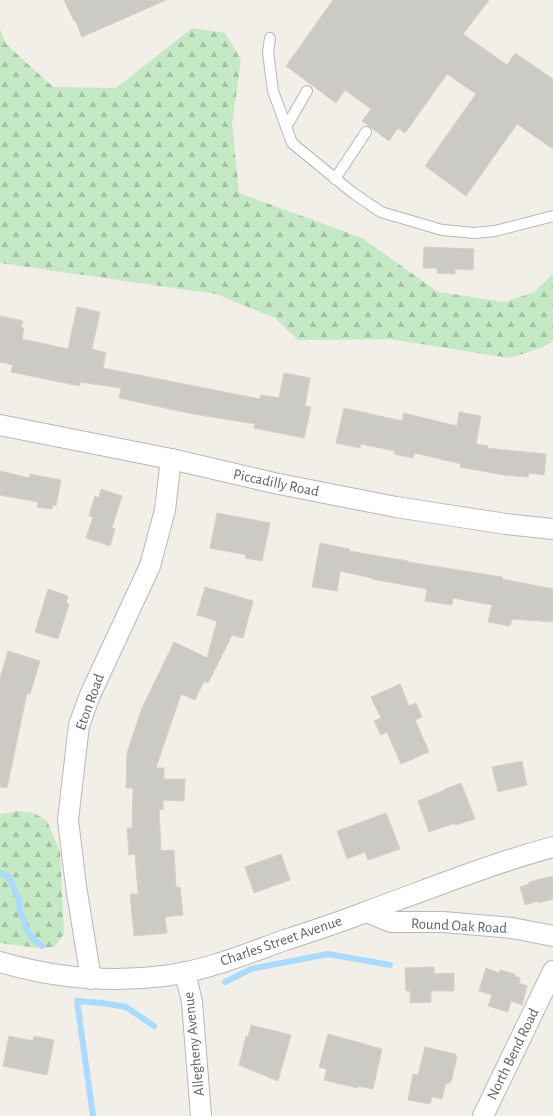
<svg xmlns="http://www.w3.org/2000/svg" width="553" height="1116" font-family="'Alegreya Sans',sans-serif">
<defs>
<pattern id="forest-firs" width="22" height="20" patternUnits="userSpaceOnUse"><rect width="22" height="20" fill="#c5e8c5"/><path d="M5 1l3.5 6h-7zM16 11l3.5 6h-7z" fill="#a3c0a4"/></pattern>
</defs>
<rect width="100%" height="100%" fill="#f1efe8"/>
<g fill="url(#forest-firs)">
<path d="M192 28 225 33 241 60 232 124 239 193 362 238 438 292 505 302 534 292 553 274V341L541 348 510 358 389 339 298 340 275 318 216 294 0 263V29L6 44 53 87 116 88Z"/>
<path d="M18 811 34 813 47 821 60 851 64 934 54 947 38 948 0 943V814Z"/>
</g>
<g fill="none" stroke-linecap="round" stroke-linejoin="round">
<g stroke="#aadaff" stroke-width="6">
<path d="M0 873 8 876 18 897 20 910 27 930 33 939 42 946"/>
<path d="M225 982 251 969 328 954 390 965"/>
<path d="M93 1116 77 1001 102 1003 126 1007 154 1026"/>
</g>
</g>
<g fill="#cccac5" stroke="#d6d1c6">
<path d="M64 0H166L82 37 75 20 74 21Z"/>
<path d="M333 0H489L463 34 507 65 515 53 553 79V149L517 124 466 196 425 166 476 94 447 74 405 133 398 128 389 141 362 121 371 109 345 90 336 103 286 66Z"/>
<path d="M424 247 474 249 473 270 455 269V274L437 273V268H423Z"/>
<path d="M77 307 100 312 92 349 106 353 103 368 260 399 261 395 279 398 284 373 310 378 305 406 311 407 304 438 254 428 255 424 188 413 119 398 121 388 80 382V386L11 372 13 365 0 362V316L23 321 21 328H24L22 339 68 349Z"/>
<path d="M344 408 402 421 404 413 457 426 459 412 481 416 476 444 488 446 487 448 546 454 544 475 529 473 528 477 504 475 460 467 461 464 415 453 413 458 394 454 395 451 361 444 360 448 336 443Z"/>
<path d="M0 471 30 478V474L61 480 56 506 53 505 52 509 37 507 38 502 0 495Z"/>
<path d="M101 489 122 496 112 528 115 529 110 546 86 538 93 517 89 516 95 496 99 498Z"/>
<path d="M217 513 270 523 262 561 245 558 246 555 210 548Z"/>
<path d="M320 543 350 549 349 551 408 561V562L502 577V579L553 589V622L512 619 510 626 488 622 492 605 453 598 452 605 425 601 427 589 372 579V578L340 571 337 591 312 587Z"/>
<path d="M205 587 253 601 243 638 232 635 208 683 204 681 195 700 181 694 156 768H164V779H185L184 801 163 800V810L159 809 161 851 174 850 176 887H180L183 915 165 917 167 933 134 936 130 894H138L135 854 129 855 127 828H132L133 788H126L127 753 142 708 174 642 207 658 217 621 197 615Z"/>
<path d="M48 589 68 596 66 603 69 604 58 639 35 632Z"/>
<path d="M8 651 40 661 30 694 27 693 7 788 0 787V678Z"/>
<path d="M400 684 409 706 416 703 422 717 415 720 429 752 401 764 387 732 381 735 374 721 381 718 371 697Z"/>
<path d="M522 761 527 785 498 792 492 767Z"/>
<path d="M461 783 475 819 455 825V823L429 832 418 801 445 790V789Z"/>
<path d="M386 813 400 849 368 860 365 852 347 859 337 831Z"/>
<path d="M281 854 290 880 254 893 245 867Z"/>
<path d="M553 876V899L538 903V901L525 905 520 887 529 884V882Z"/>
<path d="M434 967V974L454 973V991H431V1002L410 1003V991H406L405 968Z"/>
<path d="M486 968 499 973 500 970 515 974V976L520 978 519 983 527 986 522 1005 511 1001 508 1012 488 1006 492 995 479 991Z"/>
<path d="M251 1025 291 1035 278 1081 239 1065 246 1036 248 1037Z"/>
<path d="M328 1034 382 1049 373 1089 358 1086 357 1088 324 1080 327 1069 319 1067Z"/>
<path d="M9 1036 33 1041 34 1036 54 1040 47 1075 3 1066Z"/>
<path d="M425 1047 456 1054 455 1057H457L451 1082H449L448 1084 446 1083 442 1099 432 1097 430 1104 408 1100 413 1074 418 1075Z"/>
</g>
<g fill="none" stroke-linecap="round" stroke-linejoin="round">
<defs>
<g id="lane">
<path d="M270 38 268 52 273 91 292 143 353 193 381 212 442 230 475 233 495 231 553 216"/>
<path d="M286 127 307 91"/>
<path d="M335 179 366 132"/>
</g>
<g id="street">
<path d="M0 425 171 459 274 483 396 507 506 524 553 529"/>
<path d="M367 912 391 922H443L512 928 553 936"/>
<path d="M0 962C55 978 107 983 164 976 205 971 246 954 285 940 313 931 341 922 368 911 429 889 490 864 553 847"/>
<path d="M185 972 192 1002 201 1116"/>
<path d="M91 979 76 886 68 820 79 725 90 695 150 566 165 510 171 459"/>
<path d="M483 1116 553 971"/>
</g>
</defs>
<use href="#lane" stroke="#b5b8bc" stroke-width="12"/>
<use href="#street" stroke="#b5b8bc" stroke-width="22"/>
<use href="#lane" stroke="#fff" stroke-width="10"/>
<use href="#street" stroke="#fff" stroke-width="20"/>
</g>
<g text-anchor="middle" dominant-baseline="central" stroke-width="4" stroke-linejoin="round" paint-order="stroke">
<g font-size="15" fill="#5f6368" stroke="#fff">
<text transform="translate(276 483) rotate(12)">Piccadilly Road</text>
<text transform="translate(90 702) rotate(-70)">Eton Road</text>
<text transform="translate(459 926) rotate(3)">Round Oak Road</text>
<text transform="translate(281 941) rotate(-19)">Charles Street Avenue</text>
<text transform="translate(194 1044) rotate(-96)">Allegheny Avenue</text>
<text transform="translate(513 1054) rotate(-64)">North Bend Road</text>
</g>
</g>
</svg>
